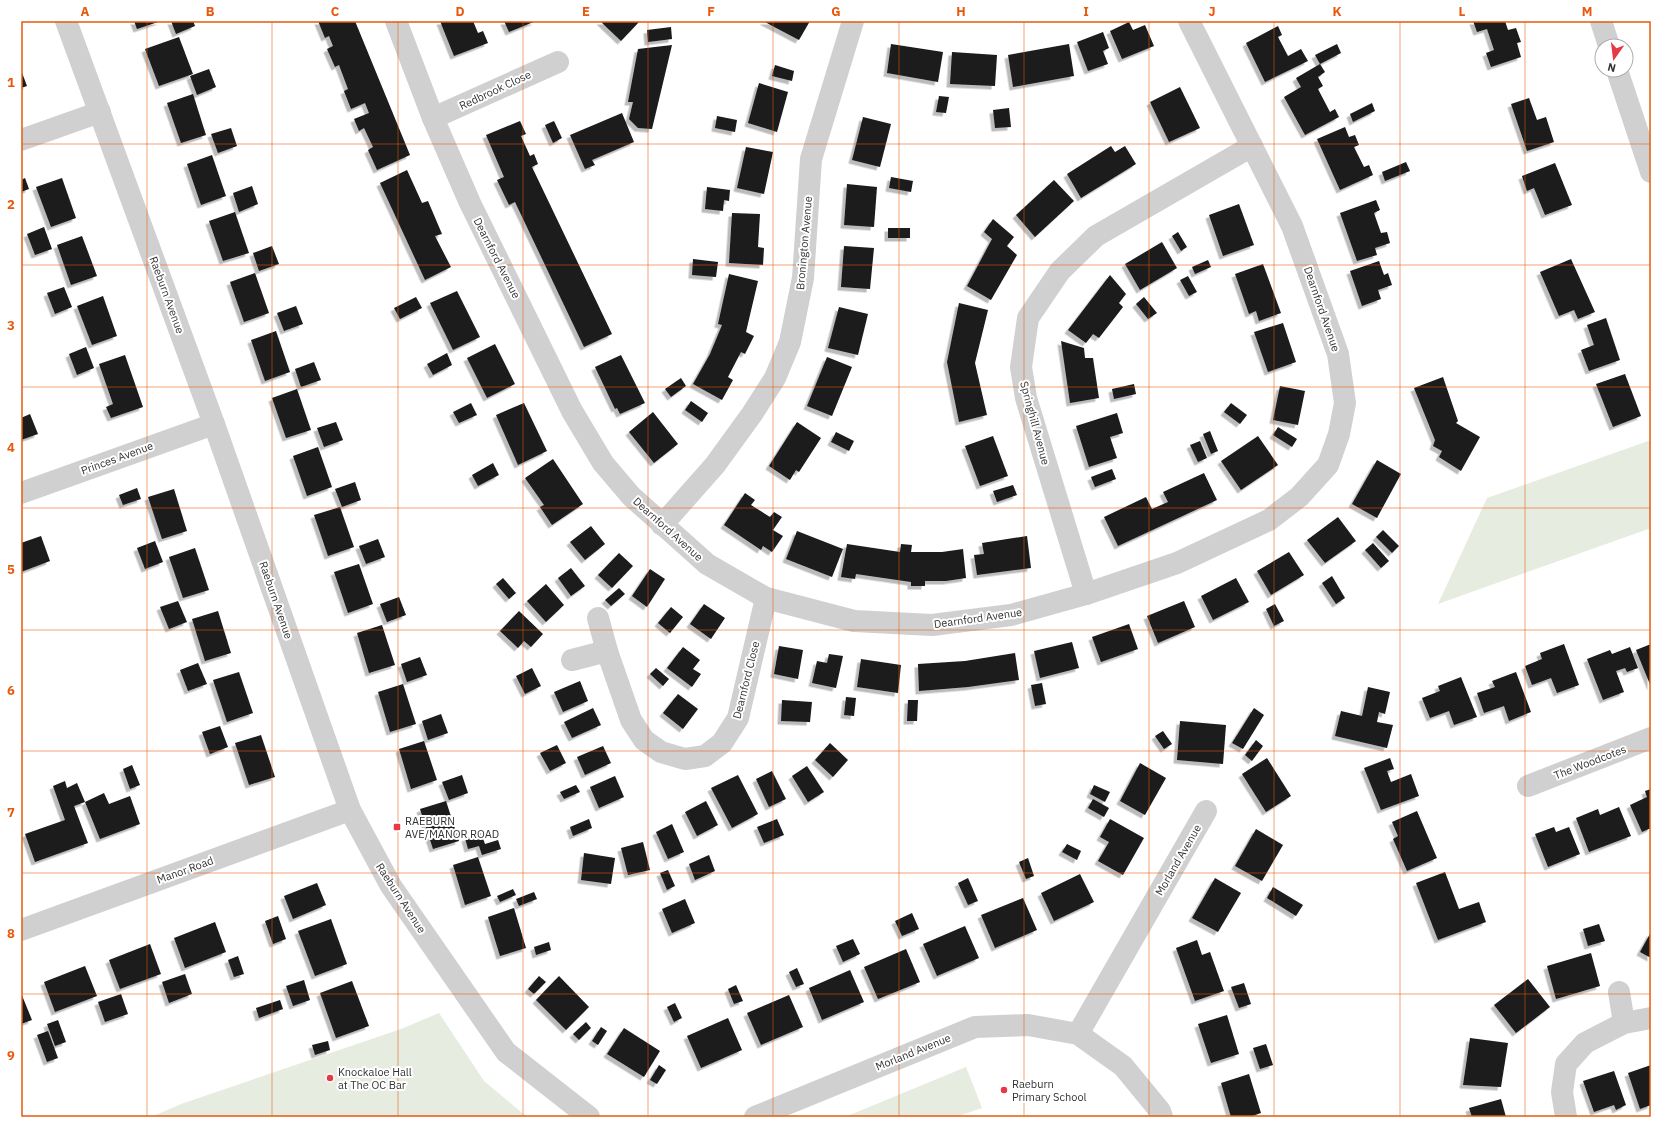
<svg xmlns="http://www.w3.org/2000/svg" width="1672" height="1138" font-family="'IBM Plex Sans',sans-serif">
<defs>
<filter id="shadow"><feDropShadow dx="-3.5" dy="3.5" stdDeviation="0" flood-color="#0004"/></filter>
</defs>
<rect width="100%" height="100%" fill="#fff"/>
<g fill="#e6ecdf">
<path d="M1651 440V528L1438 604 1487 498Z"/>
<path d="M439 1013 484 1081 527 1117H151L181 1104 401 1029Z"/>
<path d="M966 1067 982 1108 956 1117H845Z"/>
</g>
<g fill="#1a1a1a" filter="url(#shadow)">
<path d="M134 21H161L137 29Z"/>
<path d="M171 21H193L195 26 176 34Z"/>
<path d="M318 21H355L410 155 377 170 368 150 373 147 364 128 359 131 354 119 369 113 365 103 351 109 344 91 348 89 339 65 335 67 327 49 333 46 329 36 325 38Z"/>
<path d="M440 21H473L478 33 483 31 488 43 454 56Z"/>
<path d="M504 21H536L509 32Z"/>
<path d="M600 21H640L621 41Z"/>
<path d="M763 21H810L799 40Z"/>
<path d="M1473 21H1505L1508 30 1516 28 1521 42 1517 43 1521 57 1491 67 1486 53 1494 50 1487 29 1477 32Z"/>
<path d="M1129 22 1133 30 1145 25 1154 46 1122 59 1110 31Z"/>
<path d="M1278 26 1282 35 1278 37 1288 56 1301 49 1308 61 1265 82 1246 43Z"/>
<path d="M671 27 672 39 648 42 647 30Z"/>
<path d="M1103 32 1109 48 1103 51 1108 64 1088 71 1077 42Z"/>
<path d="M179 37 193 74 159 86 145 49Z"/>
<path d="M891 44 943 52 938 82 887 73Z"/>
<path d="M1069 44 1074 76 1013 87 1008 55Z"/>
<path d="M1337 44 1341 53 1320 64 1315 55Z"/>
<path d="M672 45 652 129 638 128 629 119 633 102H628L638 49Z"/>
<path d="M952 52 997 55 995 86 950 84Z"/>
<path d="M1320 64 1325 72 1318 77 1323 86 1318 89 1330 112 1335 109 1339 117 1305 135 1284 97 1301 87 1296 78Z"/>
<path d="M775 65 794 71 792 81 772 76Z"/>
<path d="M209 69 216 87 197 95 190 76Z"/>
<path d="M21 70 27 86 21 88Z"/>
<path d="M759 83 788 92 777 132 748 123Z"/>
<path d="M1180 87 1200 128 1169 142 1150 102Z"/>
<path d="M193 94 206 135 181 143 167 103Z"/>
<path d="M939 96 949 97 946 113 936 112Z"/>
<path d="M1529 98 1537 120 1546 117 1554 142 1527 151 1511 104Z"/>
<path d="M1372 103 1375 111 1353 122 1350 114Z"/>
<path d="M1009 108 1011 127 995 128 993 110Z"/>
<path d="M622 113 634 142 592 160 595 165 585 169 570 135Z"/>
<path d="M717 116 737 120 735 132 715 128Z"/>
<path d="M863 117 891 124 880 167 852 160Z"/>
<path d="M520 121 526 134 521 136 530 156 534 154 538 164 532 167 612 334 584 347 515 202 509 205 497 180 504 177 486 135Z"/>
<path d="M554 121 562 138 553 143 545 125Z"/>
<path d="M1345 127 1349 137 1355 135 1359 145 1354 147 1364 167 1369 165 1373 175 1340 190 1317 139Z"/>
<path d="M231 128 237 146 218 153 211 134Z"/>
<path d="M1111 146 1115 152 1125 146 1136 164 1081 198 1067 174Z"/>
<path d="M746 147 773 152 764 194 737 188Z"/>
<path d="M212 155 226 196 201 205 187 164Z"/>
<path d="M1406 162 1410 171 1385 181 1382 172Z"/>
<path d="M1555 163 1572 205 1545 215 1534 188 1527 191 1522 176Z"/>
<path d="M407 170 422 203 428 201 442 234 435 236 451 267 425 280 380 183Z"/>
<path d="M891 177 913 181 911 192 889 188Z"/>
<path d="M25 178 29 189 21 192V180Z"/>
<path d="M62 178 76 218 51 227 36 187Z"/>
<path d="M1054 180 1074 201 1035 237 1016 215Z"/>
<path d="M847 184 877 187 874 227 844 225Z"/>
<path d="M252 186 258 204 239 212 233 193Z"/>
<path d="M707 187 730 190 729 201 724 200 723 211 705 209Z"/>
<path d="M1376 200 1380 210 1374 213 1381 233 1387 232 1390 243 1375 248 1377 255 1357 261 1340 213Z"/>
<path d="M1239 204 1254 245 1223 256 1209 215Z"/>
<path d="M235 212 249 253 223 261 209 221Z"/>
<path d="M732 213 760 214 758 247 764 248 763 265 729 263Z"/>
<path d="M993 219 1014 237 1007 246 1017 255 991 300 967 286 992 239 984 232Z"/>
<path d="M44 227 52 249 35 255 27 234Z"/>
<rect x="888" y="228" width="22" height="10"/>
<path d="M1178 232 1187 247 1181 251 1172 236Z"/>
<path d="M82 236 97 276 71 285 57 245Z"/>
<path d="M1162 242 1177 268 1140 290 1125 264Z"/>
<path d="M272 246 279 264 259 271 253 253Z"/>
<path d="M844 246 874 248 870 289 841 287Z"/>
<path d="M693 259 718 262 716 277 692 275Z"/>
<path d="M1571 259 1595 312 1578 319 1574 310 1559 316 1540 272Z"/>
<path d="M1208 260 1211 267 1195 274 1192 267Z"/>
<path d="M1379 261 1384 275 1388 273 1392 285 1378 290 1381 299 1362 306 1350 271Z"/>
<path d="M1263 264 1281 313 1259 321 1256 311 1249 314 1235 274Z"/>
<path d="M255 273 269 313 244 322 230 282Z"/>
<path d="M729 274 758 281 746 332 754 336 745 354 741 352 728 377 733 380 722 400 693 384 710 354 722 325 718 324Z"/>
<path d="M1110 275 1126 294 1119 303 1123 307 1099 338 1093 334 1086 343 1068 330Z"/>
<path d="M1188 276 1197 292 1189 296 1180 280Z"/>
<path d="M64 287 72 307 55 314 47 293Z"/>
<path d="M457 291 480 337 453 350 430 303Z"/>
<path d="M103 296 117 336 92 345 77 306Z"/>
<path d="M416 297 422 308 400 319 394 308Z"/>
<path d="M1144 297 1157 313 1148 319 1136 304Z"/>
<path d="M959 303 988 310 975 363 987 415 959 422 947 362Z"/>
<path d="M296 306 303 324 284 331 277 313Z"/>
<path d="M839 307 868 314 858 355 828 348Z"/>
<path d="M1606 318 1620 360 1589 371 1581 350 1594 345 1587 325Z"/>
<path d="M1283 323 1296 362 1268 372 1254 332Z"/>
<path d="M276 331 290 372 265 381 251 340Z"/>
<path d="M1061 341 1084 348 1085 358H1093L1099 398 1070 403Z"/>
<path d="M495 344 515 384 487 398 467 358Z"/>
<path d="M86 347 94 368 77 375 69 354Z"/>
<path d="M447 353 452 365 433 375 427 364Z"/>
<path d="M125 355 143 407 111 418 106 407 113 404 99 364Z"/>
<path d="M621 355 645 403 620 414 617 408 615 409 595 367Z"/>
<path d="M827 357 852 367 832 416 807 406Z"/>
<path d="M314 362 321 380 301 387 295 369Z"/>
<path d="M1625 374 1641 416 1613 427 1596 384Z"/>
<path d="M1443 377 1458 421 1456 423 1480 437 1461 471 1439 457 1442 451 1433 446 1435 440 1414 388Z"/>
<path d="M681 378 686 386 671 397 665 389Z"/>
<path d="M1134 384 1136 394 1114 399 1112 389Z"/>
<path d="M1280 386 1305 391 1298 425 1273 420Z"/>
<path d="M297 389 311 430 286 438 272 398Z"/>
<path d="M691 401 708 413 702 422 685 410Z"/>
<path d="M471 403 477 415 459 423 453 412Z"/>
<path d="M524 403 547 451 518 465 496 415Z"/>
<path d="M1231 403 1247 415 1240 424 1224 412Z"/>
<path d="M653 412 678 444 654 463 629 432Z"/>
<path d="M1117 413 1123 433 1110 437 1117 458 1089 467 1076 426Z"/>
<path d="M30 414 38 434 21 440V418Z"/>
<path d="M336 422 343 440 324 447 317 428Z"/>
<path d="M797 422 821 438 799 472 796 470 790 480 769 466Z"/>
<path d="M1278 427 1297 439 1292 447 1273 435Z"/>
<path d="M1210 431 1218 451 1211 454 1203 434Z"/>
<path d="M836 432 854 441 849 451 831 442Z"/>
<path d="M993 436 1008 476 980 486 965 446Z"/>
<path d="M1258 436 1278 465 1241 490 1221 461Z"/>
<path d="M1200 441 1207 458 1198 462 1190 445Z"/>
<path d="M318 447 332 487 307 496 293 456Z"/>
<path d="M553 459 583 504 552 525 540 507 544 505 525 478Z"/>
<path d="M1377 460 1401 474 1377 518 1352 504Z"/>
<path d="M493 463 499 475 478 486 472 475Z"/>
<path d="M1112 469 1116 479 1095 487 1091 477Z"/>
<path d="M1204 473 1217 500 1118 546 1104 517 1146 497 1152 509 1168 502 1163 492Z"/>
<path d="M355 482 361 500 342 507 335 489Z"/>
<path d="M1013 485 1017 495 997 502 993 491Z"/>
<path d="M137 488 141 499 123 505 119 495Z"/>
<path d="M174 489 187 531 162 539 148 497Z"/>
<path d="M745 493 755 500 751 505 770 517 774 512 782 517 773 530 783 536 772 552 763 546 761 550 724 525Z"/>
<path d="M340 507 354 547 328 556 314 515Z"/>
<path d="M1338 517 1356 541 1325 563 1307 540Z"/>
<path d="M591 526 605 544 585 560 570 542Z"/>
<path d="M1383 530 1399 546 1392 553 1376 537Z"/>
<path d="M797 531 843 549 832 577 786 559Z"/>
<path d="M41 536 50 561 21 572V543Z"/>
<path d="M1027 536 1031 568 977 575 974 555 984 554 982 543Z"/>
<path d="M378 539 385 557 366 564 359 546Z"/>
<path d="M155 541 163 562 145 569 137 548Z"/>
<path d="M1373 543 1389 561 1381 568 1365 550Z"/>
<path d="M847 544 900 552 901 544 912 545 911 552H942L963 549 966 578 946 581H925V586H911V582L856 574 855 579 841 577Z"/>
<path d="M195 548 209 590 183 598 169 557Z"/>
<path d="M1289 552 1304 575 1271 595 1257 571Z"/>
<path d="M619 553 633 566 612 588 598 575Z"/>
<path d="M359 564 373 604 348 613 334 572Z"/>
<path d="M571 568 585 586 571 596 558 578Z"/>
<path d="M650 569 665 579 647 607 632 596Z"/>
<path d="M1332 576 1345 598 1336 604 1322 583Z"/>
<path d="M503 578 516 593 509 599 496 584Z"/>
<path d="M1236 578 1249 602 1213 620 1201 596Z"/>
<path d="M546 584 564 605 546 622 527 601Z"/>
<path d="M619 588 625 594 611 606 605 600Z"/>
<path d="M399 597 406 615 387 622 380 604Z"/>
<path d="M178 601 187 622 169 629 160 607Z"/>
<path d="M1184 601 1195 627 1158 643 1147 616Z"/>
<path d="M704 604 725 618 711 639 690 624Z"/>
<path d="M1275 604 1284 621 1274 626 1266 609Z"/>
<path d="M671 607 683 617 670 633 658 623Z"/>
<path d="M218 611 231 653 205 661 192 619Z"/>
<path d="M519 611 543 634 531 647 524 641 518 648 500 631Z"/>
<path d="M1129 624 1138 649 1101 662 1092 637Z"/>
<path d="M382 625 395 665 369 673 357 633Z"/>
<path d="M1072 642 1079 668 1040 678 1034 651Z"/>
<path d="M1564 644 1579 685 1557 693 1551 678 1532 685 1525 666 1542 659 1540 653Z"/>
<path d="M1651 644V687L1636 650Z"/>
<path d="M779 646 803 650 798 679 774 674Z"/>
<path d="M683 647 700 660 693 669 701 674 692 687 667 668Z"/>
<path d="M1630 647 1638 668 1627 672 1625 668 1616 671 1624 692 1603 700 1587 659 1610 650 1612 654Z"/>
<path d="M1015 653 1019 680 968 687 919 691 918 664 965 661Z"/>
<path d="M829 654 843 656 836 688 812 683 817 661 827 663Z"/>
<path d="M420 657 427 675 407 682 401 664Z"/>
<path d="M861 659 901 665 898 693 857 687Z"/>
<path d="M198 663 207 684 188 691 180 670Z"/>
<path d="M532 668 541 686 525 694 516 676Z"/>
<path d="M656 668 669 679 663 686 650 674Z"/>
<path d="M239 672 253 713 227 722 213 680Z"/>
<path d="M1516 672 1531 712 1509 721 1504 706 1484 713 1477 693 1495 687 1492 681Z"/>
<path d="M1461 677 1477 717 1454 725 1449 711 1430 718 1422 698 1440 691 1438 686Z"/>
<path d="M580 681 588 701 563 712 554 692Z"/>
<path d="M1042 683 1046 704 1035 706 1031 685Z"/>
<path d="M403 684 416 724 390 732 378 692Z"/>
<path d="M1368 687 1390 692 1385 714 1379 712 1377 722 1393 725 1387 748 1335 736 1341 711 1362 716Z"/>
<path d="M678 694 698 709 683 729 663 713Z"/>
<path d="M846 697 856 698 854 716 844 715Z"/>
<path d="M782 700 812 702 810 722 781 721Z"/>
<path d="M908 700H918L917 721H907Z"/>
<path d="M593 708 601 725 572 738 564 722Z"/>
<path d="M1254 708 1264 715 1243 749 1232 743Z"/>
<path d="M441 714 448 733 428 740 422 721Z"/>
<path d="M1180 721 1226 725 1223 764 1177 760Z"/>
<path d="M220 726 228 747 210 754 202 732Z"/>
<path d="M1163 731 1172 744 1164 749 1155 736Z"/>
<path d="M261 735 275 777 249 785 235 743Z"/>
<path d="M1256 740 1263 746 1252 761 1245 755Z"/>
<path d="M424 741 437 780 411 789 399 749Z"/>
<path d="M830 743 848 760 833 777 815 760Z"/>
<path d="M557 745 566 763 550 771 540 753Z"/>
<path d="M603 746 611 763 585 775 577 757Z"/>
<path d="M1267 758 1291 796 1266 812 1242 774Z"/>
<path d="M1390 758 1394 769 1387 771 1391 782 1411 774 1419 796 1381 810 1364 768Z"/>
<path d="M1140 763 1166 778 1145 815 1120 801Z"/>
<path d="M132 765 140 785 130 789 123 769Z"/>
<path d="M807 766 824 792 808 802 792 776Z"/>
<path d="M772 771 786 799 769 807 756 779Z"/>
<path d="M462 775 468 793 449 800 442 782Z"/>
<path d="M738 775 758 814 732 828 711 788Z"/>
<path d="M615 776 624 797 599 808 590 787Z"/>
<path d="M65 781 67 788 77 783 85 802 74 806 88 843 35 862 25 834 65 820 53 786Z"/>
<path d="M576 785 580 792 564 799 560 792Z"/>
<path d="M1094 785 1110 792 1105 802 1090 794Z"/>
<path d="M1651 789V828L1642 832 1630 805 1647 797 1645 791Z"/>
<path d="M104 793 109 804 130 796 140 824 100 839 85 802Z"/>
<path d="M1093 799 1109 808 1104 817 1088 808Z"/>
<path d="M446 801 459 841 433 849 420 809Z"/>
<path d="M706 801 718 825 697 836 685 812Z"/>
<path d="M1619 807 1631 836 1589 852 1576 818 1598 809 1600 815Z"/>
<path d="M1417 811 1437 858 1407 871 1393 839 1398 836 1392 822Z"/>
<path d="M589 819 592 828 573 836 570 827Z"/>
<path d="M777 819 784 835 764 843 757 827Z"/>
<path d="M1110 819 1144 838 1123 875 1098 861 1109 842 1100 837Z"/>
<path d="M672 824 684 852 668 859 656 832Z"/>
<path d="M1554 827 1556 832 1569 827 1580 854 1548 867 1535 834Z"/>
<path d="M1256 829 1283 845 1262 881 1235 866Z"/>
<path d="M481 833 485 844 498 840 501 849 482 855 479 846 468 849 465 838Z"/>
<path d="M643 842 650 870 628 875 621 848Z"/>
<path d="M1067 844 1081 851 1077 860 1062 852Z"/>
<path d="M584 853 615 858 611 884 581 880Z"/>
<path d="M709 855 715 871 695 880 689 864Z"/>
<path d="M478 857 491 896 465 905 453 865Z"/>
<path d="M1028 858 1034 876 1026 879 1019 862Z"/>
<path d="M668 870 675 886 667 890 660 873Z"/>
<path d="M1445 872 1459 909 1479 902 1486 922 1438 940 1416 883Z"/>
<path d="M1080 874 1094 902 1054 921 1041 893Z"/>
<path d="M968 878 978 901 968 905 958 883Z"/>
<path d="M1215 878 1241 893 1218 932 1192 918Z"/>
<path d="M317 883 326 905 293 919 284 896Z"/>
<path d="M1273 887 1303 905 1296 916 1267 898Z"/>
<path d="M513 889 516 895 500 902 497 896Z"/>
<path d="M534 892 537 899 519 906 516 899Z"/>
<path d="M1023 898 1037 930 995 948 981 915Z"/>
<path d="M685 899 695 923 672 933 662 909Z"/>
<path d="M514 908 526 948 500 956 488 917Z"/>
<path d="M912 913 919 929 902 936 895 921Z"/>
<path d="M278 916 286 939 273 944 265 921Z"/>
<path d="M331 919 347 964 315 976 298 931Z"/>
<path d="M215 922 226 952 185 968 174 938Z"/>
<path d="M1599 924 1605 941 1588 946 1583 929Z"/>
<path d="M965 926 979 958 937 976 923 944Z"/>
<path d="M1651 932V958L1640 952Z"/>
<path d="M853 939 860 954 843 962 836 946Z"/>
<path d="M1197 940 1202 955 1210 952 1224 991 1195 1001 1176 948Z"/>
<path d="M549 942 551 950 536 955 534 947Z"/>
<path d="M150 944 161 974 120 989 109 960Z"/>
<path d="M906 949 920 982 878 999 864 967Z"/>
<path d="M1591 953 1600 986 1556 999 1547 966Z"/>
<path d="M238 956 244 974 234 977 228 960Z"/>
<path d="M85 966 97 996 55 1012 44 982Z"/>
<path d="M797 968 804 984 796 987 789 972Z"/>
<path d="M850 970 864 1002 822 1020 809 988Z"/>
<path d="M185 974 192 994 169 1003 162 982Z"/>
<path d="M539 976 546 982 534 994 528 989Z"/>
<path d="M559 976 589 1007 566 1030 536 1000Z"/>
<path d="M1528 979 1550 1007 1516 1033 1494 1005Z"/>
<path d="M304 980 310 1000 293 1006 286 986Z"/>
<path d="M352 981 369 1026 336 1038 320 993Z"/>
<path d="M1244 983 1251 1004 1239 1008 1231 987Z"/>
<path d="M736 985 743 1001 734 1004 728 989Z"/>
<path d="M21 993 32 1020 21 1024Z"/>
<path d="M121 994 128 1014 105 1022 98 1002Z"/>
<path d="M789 995 803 1027 761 1045 747 1013Z"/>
<path d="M280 1000 283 1009 259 1018 256 1008Z"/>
<path d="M675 1003 682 1018 674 1022 667 1007Z"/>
<path d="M1227 1015 1239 1054 1211 1063 1198 1024Z"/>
<path d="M728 1018 742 1050 701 1068 687 1036Z"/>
<path d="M58 1020 66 1042 55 1046 47 1024Z"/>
<path d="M586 1022 591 1028 579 1040 573 1034Z"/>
<path d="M601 1027 607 1031 598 1045 592 1041Z"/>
<path d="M624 1028 660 1051 644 1077 607 1054Z"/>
<path d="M48 1031 58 1058 47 1062 37 1035Z"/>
<path d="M1470 1038 1508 1043 1501 1087 1463 1085Z"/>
<path d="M328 1041 330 1050 315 1055 312 1045Z"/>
<path d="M1266 1044 1273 1065 1260 1069 1253 1048Z"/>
<path d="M659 1065 666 1070 657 1084 650 1080Z"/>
<path d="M1651 1065V1105L1640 1109 1628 1073Z"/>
<path d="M1614 1071 1626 1105 1616 1110 1614 1105 1594 1112 1583 1081Z"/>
<path d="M1249 1074 1261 1113 1249 1117H1231L1221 1083Z"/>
<path d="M1501 1099 1506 1117H1472L1469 1108Z"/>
</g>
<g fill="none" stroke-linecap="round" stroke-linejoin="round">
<g stroke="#d0d0d0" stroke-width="22">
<path d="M66 21 214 424 350 810 391 886 506 1052 589 1117"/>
<path d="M396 21 433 118 470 203 572 411 603 463 631 496 707 564 766 598 854 621 932 625 1011 615 1086 594 1177 563 1269 520 1299 497 1328 465 1339 434 1345 403 1338 354 1292 226 1189 21"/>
<path d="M1601 21 1609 46"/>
<path d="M1617 70 1651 172"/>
<path d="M433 118 558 62"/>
<path d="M21 140 100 112"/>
<path d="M21 493 214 424"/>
<path d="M662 525 715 465 752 414 775 378 790 342 803 278 811 159 853 21"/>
<path d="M1086 594 1026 398 1021 367 1028 318 1060 271 1096 236 1252 146"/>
<path d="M598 618 607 651 631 720 644 740 661 752 685 759 705 756 722 743 738 718 766 598"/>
<path d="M572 660 607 651"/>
<path d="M1528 786 1651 738"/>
<path d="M21 930 350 810"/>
<path d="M1619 992 1624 1023"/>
<path d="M1078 1034 1206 811"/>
<path d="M755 1117 975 1027 1028 1025 1078 1034 1123 1066 1160 1111 1162 1117"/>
<path d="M1566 1117 1562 1092 1566 1064 1585 1043 1624 1023 1651 1018"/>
</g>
</g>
<path fill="none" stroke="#e8590c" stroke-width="1" stroke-opacity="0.55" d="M147 21V1117M272 21V1117M398 21V1117M523 21V1117M648 21V1117M773 21V1117M899 21V1117M1024 21V1117M1149 21V1117M1274 21V1117M1400 21V1117M1525 21V1117M21 144H1651M21 265H1651M21 387H1651M21 508H1651M21 630H1651M21 751H1651M21 873H1651M21 994H1651"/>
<g fill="#e63946" stroke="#fff" stroke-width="1.5">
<rect x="393" y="823" width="8" height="8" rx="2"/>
<circle cx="330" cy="1078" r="4"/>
<circle cx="1004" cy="1090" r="4"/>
</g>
<g text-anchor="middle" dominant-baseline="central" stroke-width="4" stroke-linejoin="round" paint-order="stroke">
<g font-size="11" fill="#333" stroke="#fff">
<text transform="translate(495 90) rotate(-25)">Redbrook Close</text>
<text transform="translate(804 243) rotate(-85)">Bronington Avenue</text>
<text transform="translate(497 258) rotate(63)">Dearnford Avenue</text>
<text transform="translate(167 295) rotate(70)">Raeburn Avenue</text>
<text transform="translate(1322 309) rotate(71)">Dearnford Avenue</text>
<text transform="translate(1035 423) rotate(75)">Springhill Avenue</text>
<text transform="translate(117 458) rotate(-20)">Princes Avenue</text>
<text transform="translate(668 529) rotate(42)">Dearnford Avenue</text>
<text transform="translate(276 600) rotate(71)">Raeburn Avenue</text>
<text transform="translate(978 618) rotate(-8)">Dearnford Avenue</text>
<text transform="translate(746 680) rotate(-76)">Dearnford Close</text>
<text transform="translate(1590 762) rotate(-21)">The Woodcotes</text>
<text transform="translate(1178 860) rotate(-60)">Morland Avenue</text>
<text transform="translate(185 870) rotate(-20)">Manor Road</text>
<text transform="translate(401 898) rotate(57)">Raeburn Avenue</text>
<text transform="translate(913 1052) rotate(-22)">Morland Avenue</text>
</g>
<g font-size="11" fill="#333" stroke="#fff" text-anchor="start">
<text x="405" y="821">RAEBURN<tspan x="405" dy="13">AVE/MANOR ROAD</tspan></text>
<text x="338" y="1072">Knockaloe Hall<tspan x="338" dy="13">at The OC Bar</tspan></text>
<text x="1012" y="1084">Raeburn<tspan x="1012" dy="13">Primary School</tspan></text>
</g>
</g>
<rect width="1672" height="1138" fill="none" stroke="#ffffff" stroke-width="44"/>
<g transform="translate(1614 58) rotate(194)"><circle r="19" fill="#ffffff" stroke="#adadad"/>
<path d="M0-3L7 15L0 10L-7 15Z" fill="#e63946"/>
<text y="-6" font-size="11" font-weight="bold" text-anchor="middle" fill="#333333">N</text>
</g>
<rect x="22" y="22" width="1628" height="1094" fill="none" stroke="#e8590c" stroke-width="1.5"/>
<g font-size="13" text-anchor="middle" font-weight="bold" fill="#e8590c">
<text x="85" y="16">A</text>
<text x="210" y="16">B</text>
<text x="335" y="16">C</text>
<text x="460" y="16">D</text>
<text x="586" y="16">E</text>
<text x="711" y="16">F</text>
<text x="836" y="16">G</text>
<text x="961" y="16">H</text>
<text x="1086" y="16">I</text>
<text x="1212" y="16">J</text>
<text x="1337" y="16">K</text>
<text x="1462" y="16">L</text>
<text x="1587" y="16">M</text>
<text x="11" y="87">1</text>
<text x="11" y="209">2</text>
<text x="11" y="330">3</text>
<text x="11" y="452">4</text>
<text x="11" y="574">5</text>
<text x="11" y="695">6</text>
<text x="11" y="817">7</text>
<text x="11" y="938">8</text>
<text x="11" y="1060">9</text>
</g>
</svg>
